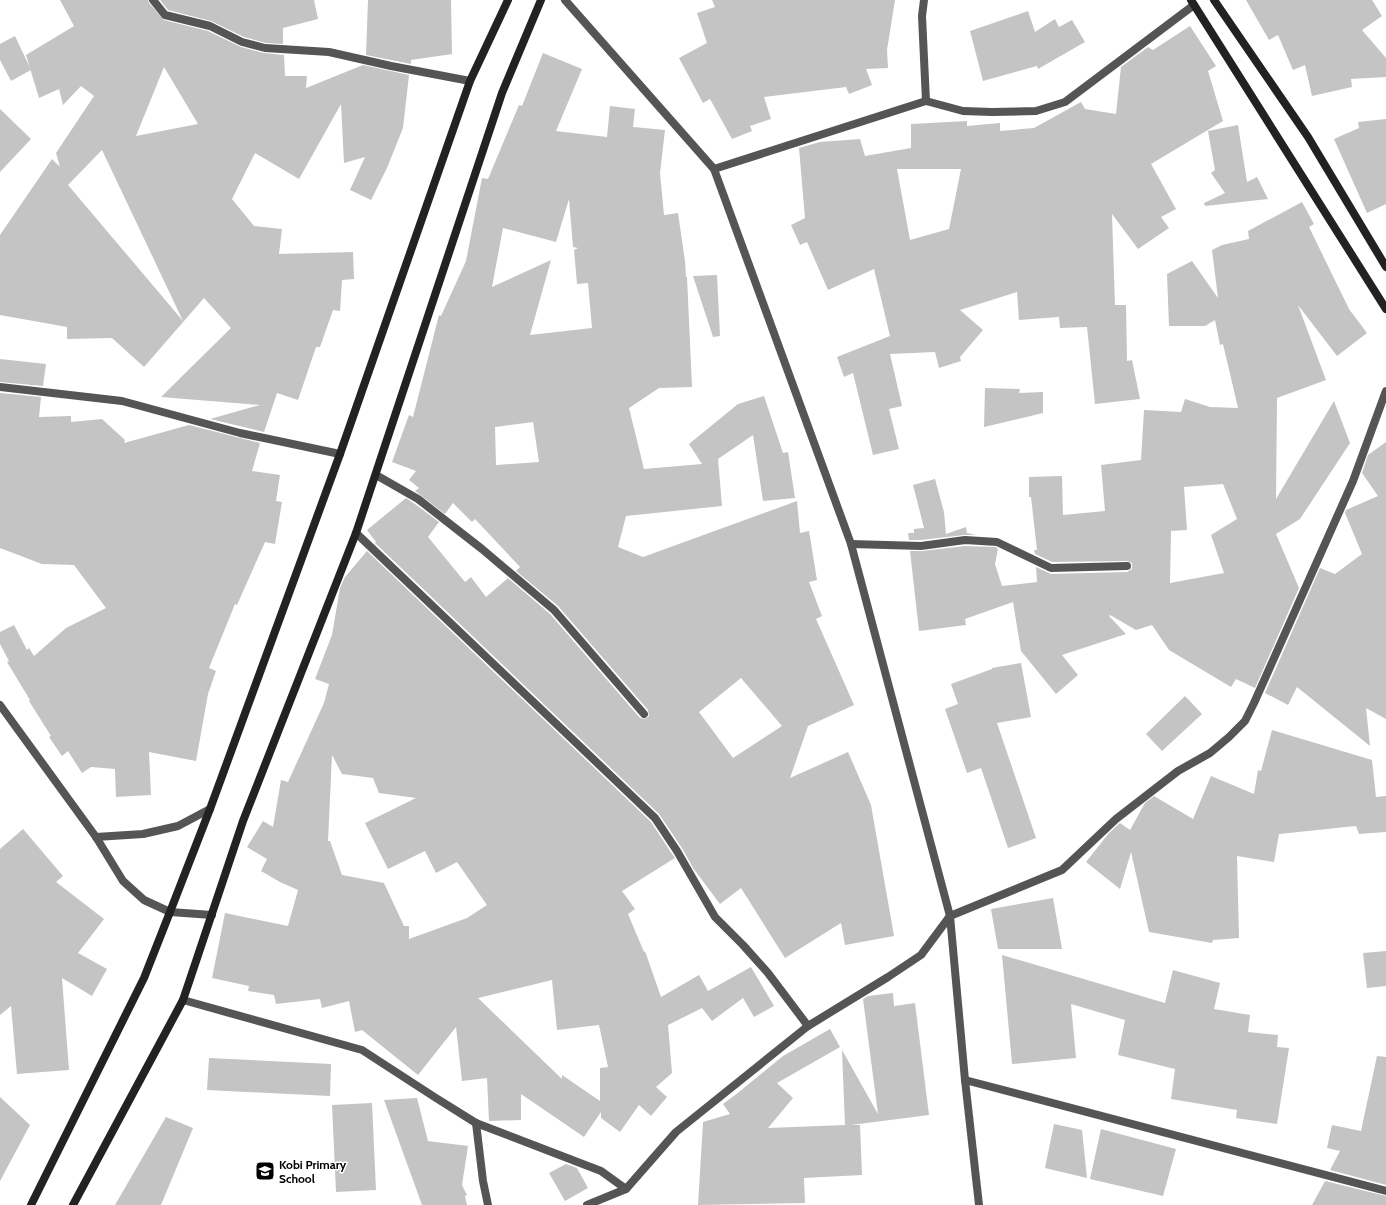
<svg xmlns="http://www.w3.org/2000/svg" width="1386" height="1205" font-family="Cabin,sans-serif">
<rect width="100%" height="100%" fill="#fff"/>
<g fill="#c4c4c4" fill-rule="evenodd">
<path d="M60 0H148L149 3 164 20 208 31 241 47 264 53 284 55 285 76H307L306 88 363 65 409 75 403 128 387 168 371 200 350 190 365 157 344 163 341 104 299 179 255 153 232 199 254 226 282 229 279 254 353 252 354 279 342 280 340 311 333 310 320 347H316L298 400 277 393 264 432 210 419 260 405 161 397 231 328 204 298 144 367 112 338 67 339V327L0 315V235L52 159 60 167 56 153 94 96 81 86 63 105 59 89 39 98 26 55 74 26ZM164 67 198 124 136 136ZM102 150 183 321 68 185Z"/>
<path d="M160 0H314L318 19 283 28V44L266 43 244 37 211 21 168 10Z"/>
<path d="M368 0H451L452 54 411 60V64L366 55Z"/>
<path d="M712 0H895L887 50 888 68 866 69 872 85 849 94 846 87 764 97 771 119 750 126 752 131 732 139 710 99 703 103 679 58 707 43 697 13 715 7Z"/>
<path d="M1246 0H1372L1382 16 1362 30 1386 58V77L1351 79 1352 87 1312 96 1305 65 1293 70 1278 35 1269 40Z"/>
<path d="M1028 11 1035 32 1055 19 1059 27 1072 20 1085 42 1038 69 1037 66 983 81 970 31Z"/>
<path d="M1190 26 1216 66 1208 71 1223 121 1151 164 1176 209 1161 217 1169 228 1138 249 1112 214 1115 305H1126L1127 361 1132 360 1140 399 1095 404 1087 327 1060 328 1059 317 1019 320 1017 292 960 310 983 330 960 357 961 361 939 368 935 352 890 354 902 406 889 409 899 449 873 455 853 373 844 377 837 357 890 336 874 269 828 290 807 242 800 245 791 225 805 218 799 148 820 142 860 139 865 156 911 148V124L967 121V126L1000 123V131L1034 128 1081 102 1085 109 1116 114 1121 67 1148 47 1153 50ZM897 169H961L949 229 910 240Z"/>
<path d="M15 36 31 70 11 81 0 60V44Z"/>
<path d="M543 53 582 69 556 131 607 137 610 106 635 109 633 127 665 130 660 173 664 215 678 213 685 261 686 277H687L692 387 659 388 629 408 644 469 702 464 689 444 738 404 764 396 783 453 788 452 795 498 763 501 753 435 718 459 722 506 626 516 618 547 643 557 797 501 800 533 809 531 817 580 809 582 822 616 816 619 854 705 808 726 790 778 848 752 871 805 894 936 845 945 841 923 785 958 741 888 720 904 693 868 682 848 659 814 375 543 376 542 367 530 406 498 415 504 439 522 428 537 465 582 471 577 486 597 508 578 550 614 640 718 645 719 649 716 648 710 558 606 516 571 520 567 475 519 472 522 453 503 445 514 415 491 419 488 409 480 416 471 392 462 409 415 413 417 439 315 441 316 466 261 482 178 488 179 519 105 522 106ZM569 199 573 247 578 248 574 250 577 284 588 283 592 328 530 335 551 260 492 287 503 228 556 242ZM533 422 539 462 496 465 495 427ZM741 678 782 726 733 758 699 712Z"/>
<path d="M0 109 31 139 0 172Z"/>
<path d="M1386 119V204L1367 213 1334 139 1359 128 1358 122Z"/>
<path d="M1238 125 1247 182 1257 177 1268 199 1205 206 1204 203 1225 193 1211 173 1215 170 1208 131Z"/>
<path d="M1302 202 1314 224 1309 227 1349 309 1367 333 1337 356 1298 305 1326 380 1277 398 1276 499 1334 401 1350 443 1300 519 1276 534 1299 588 1255 688 1236 679 1231 687 1169 650 1152 625 1136 630 1110 615 1109 616 1126 634 1062 655 1078 675 1056 694 1021 651 1013 602 965 619 966 625 919 631 910 551H922L965 546 996 547 998 549 995 564 1002 586 1037 582 1036 567 1051 574 1127 572 1132 569V563L1127 561 1052 562 1035 554 1034 550H1037L1031 497H1029V477L1062 476 1063 515 1105 511 1101 465 1141 460 1144 410 1181 412 1185 399 1210 407 1238 408 1223 344 1220 345 1215 320 1205 326H1169L1167 274 1192 261 1218 298 1212 250 1222 245 1249 239 1248 231ZM1223 484 1237 519 1211 535 1224 573 1170 583 1171 531 1187 530 1184 487Z"/>
<path d="M717 275 720 336 713 337 693 276Z"/>
<path d="M0 359 46 364 43 386 0 382Z"/>
<path d="M985 388 1020 389 1019 393 1043 392V413L984 427Z"/>
<path d="M0 393 41 397 39 417 71 416V422L102 419 125 440 124 443 189 425 260 443 252 471 280 475 276 501 282 502 275 544 265 542 237 605 235 604 209 668 216 671 208 694 196 761 149 752 151 795 116 797 115 769 91 767 82 773 68 751 62 756 49 737 51 736 29 701 30 700 7 662 9 661 0 644V632L14 625 27 650 29 648 34 656 66 628 106 608 74 565 42 564 0 548Z"/>
<path d="M1386 442V719L1366 708 1370 746 1297 687 1288 705 1265 693 1320 568 1335 574 1362 554 1345 513 1346 510 1378 496 1362 473 1368 455Z"/>
<path d="M935 479 944 512 946 534 966 527 967 533 976 535H964L921 540H909L908 533H914V529L924 528 913 485Z"/>
<path d="M367 551 651 822 672 854 675 858 622 891 635 909 628 914 644 952 645 951 661 997 699 975 708 991 751 967 774 1006 754 1017 743 998 712 1021 702 1008 668 1025 672 1073 656 1087 667 1097 651 1116 639 1105 620 1132 601 1118V1112L584 1137 521 1094V1120L489 1121 487 1078 462 1081 456 1027 418 1075 362 1030 355 1032 349 1001 322 1008 320 999 276 1004 274 995 248 991 249 986 212 978 225 913 288 926 298 890 280 882 261 871 267 859 247 847 263 821 273 827 281 780 288 782 324 703 329 684 315 679 332 635 340 588 345 577ZM332 755 342 774 373 778 379 793 416 798 365 823 388 869 425 851 436 873 457 862 487 905 467 918 409 939V926H404L384 883 342 875 330 841H328ZM552 980 557 1030 599 1025 608 1067 600 1068V1101L562 1075V1079L478 998Z"/>
<path d="M1021 663 1031 717 997 723 1036 838 1008 848 981 768 967 773 945 709 958 704 951 684 992 669V668Z"/>
<path d="M1185 696 1202 714 1162 751 1146 734Z"/>
<path d="M1272 730 1372 760 1376 797 1386 796V832L1359 834 1356 826 1279 834 1274 862 1237 856 1239 938 1213 940 1212 943 1149 932 1131 852 1120 889 1086 862 1109 833 1120 823 1130 830 1145 803 1154 796 1193 819 1211 776 1254 794 1258 770 1261 771Z"/>
<path d="M23 829 63 876 56 882 104 919 78 953 107 969 92 996 62 978 69 1070 17 1074 11 1006 0 1015V849Z"/>
<path d="M1053 898 1062 949H998L991 909Z"/>
<path d="M1386 951V986L1367 988 1363 953Z"/>
<path d="M1002 955 1165 1003 1173 970 1220 983 1214 1009 1250 1015 1248 1032 1278 1035 1277 1047 1289 1048 1277 1124 1236 1118 1237 1110 1171 1099 1175 1069 1118 1055 1125 1020 1071 1004 1076 1058 1012 1064Z"/>
<path d="M893 993 894 1006 915 1003 929 1115 851 1125H860L862 1175 804 1178 805 1203 698 1205 703 1122 730 1114 723 1104 739 1092 783 1056 830 1029 840 1047 777 1083 793 1098 768 1128 845 1125 842 1050 878 1114 863 999 868 996Z"/>
<path d="M1377 1056 1386 1057V1185L1330 1170 1340 1151 1327 1148 1332 1125 1361 1131Z"/>
<path d="M209 1058 331 1064 330 1096 207 1090Z"/>
<path d="M0 1097 30 1125 0 1181Z"/>
<path d="M417 1098 428 1141 468 1146 462 1185 467 1195 465 1196 467 1205H422L384 1100Z"/>
<path d="M372 1103 376 1190 336 1192 332 1105Z"/>
<path d="M166 1117 193 1128 161 1205H115Z"/>
<path d="M1054 1124 1082 1130 1087 1178 1045 1168Z"/>
<path d="M1101 1129 1176 1149 1163 1196 1090 1179Z"/>
<path d="M566 1164 577 1168 588 1188 565 1201 549 1173Z"/>
<path d="M1325 1181 1386 1196V1205H1312Z"/>
</g>
<g fill="none" stroke-linecap="round" stroke-linejoin="round">
<g stroke="#555" stroke-width="8">
<path d="M153 0 165 15 210 26 242 42 265 48 329 52 391 66 470 81"/>
<path d="M565 0 714 169 851 544 950 916 965 1080 979 1205"/>
<path d="M924 0 922 16 926 101"/>
<path d="M714 169 926 101 963 111 992 112 1036 111 1065 102 1194 5"/>
<path d="M0 387 122 401 240 433 340 454"/>
<path d="M376 475 418 499 482 549 554 610 644 714"/>
<path d="M356 533 655 818 677 851 715 917 743 945 768 973 808 1026"/>
<path d="M851 544 921 546 965 540 997 542 1051 568 1127 566"/>
<path d="M0 705 96 837 123 881 144 900 170 912 212 915"/>
<path d="M96 837 143 834 178 826 210 809"/>
<path d="M183 1000 362 1050 436 1098 476 1123 483 1181 488 1205"/>
<path d="M965 1080 1386 1191"/>
<path d="M476 1123 601 1171 626 1189"/>
<path d="M587 1205 626 1189 676 1132 808 1026 888 977 921 955 950 916 1062 870 1116 819 1178 771 1210 753 1229 737 1245 721 1254 703 1353 481 1386 391"/>
</g>
<g stroke="#222" stroke-width="8">
<path d="M1191 0 1386 309"/>
<path d="M1214 0 1308 137 1386 267"/>
<path d="M31 1205 144 978 170 912 210 809 340 454 470 81 508 0"/>
<path d="M73 1205 183 1000 243 821 356 533 502 93 541 0"/>
</g>
</g>
<defs>
<symbol id="school-square" viewBox="-11 -11 22 22"><rect x="-9" y="-9" width="18" height="18" rx="4" fill="#000" stroke="#fff"/><path d="M0-5L7-2L0 1L-7-2ZM-4 1L0 2.5L4 1V4Q0 6-4 4Z" fill="#fff"/></symbol>
</defs>
<g fill-rule="evenodd">
<use href="#school-square" x="254" y="1160" width="22" height="22"/>
</g>
<g text-anchor="middle" dominant-baseline="central" stroke-width="3" stroke-linejoin="round" paint-order="stroke">
<g font-size="12" font-weight="bold" fill="#000" stroke="#fff" text-anchor="start">
<text x="279" y="1164">Kobi Primary<tspan x="279" dy="14">School</tspan></text>
</g>
</g>
</svg>
